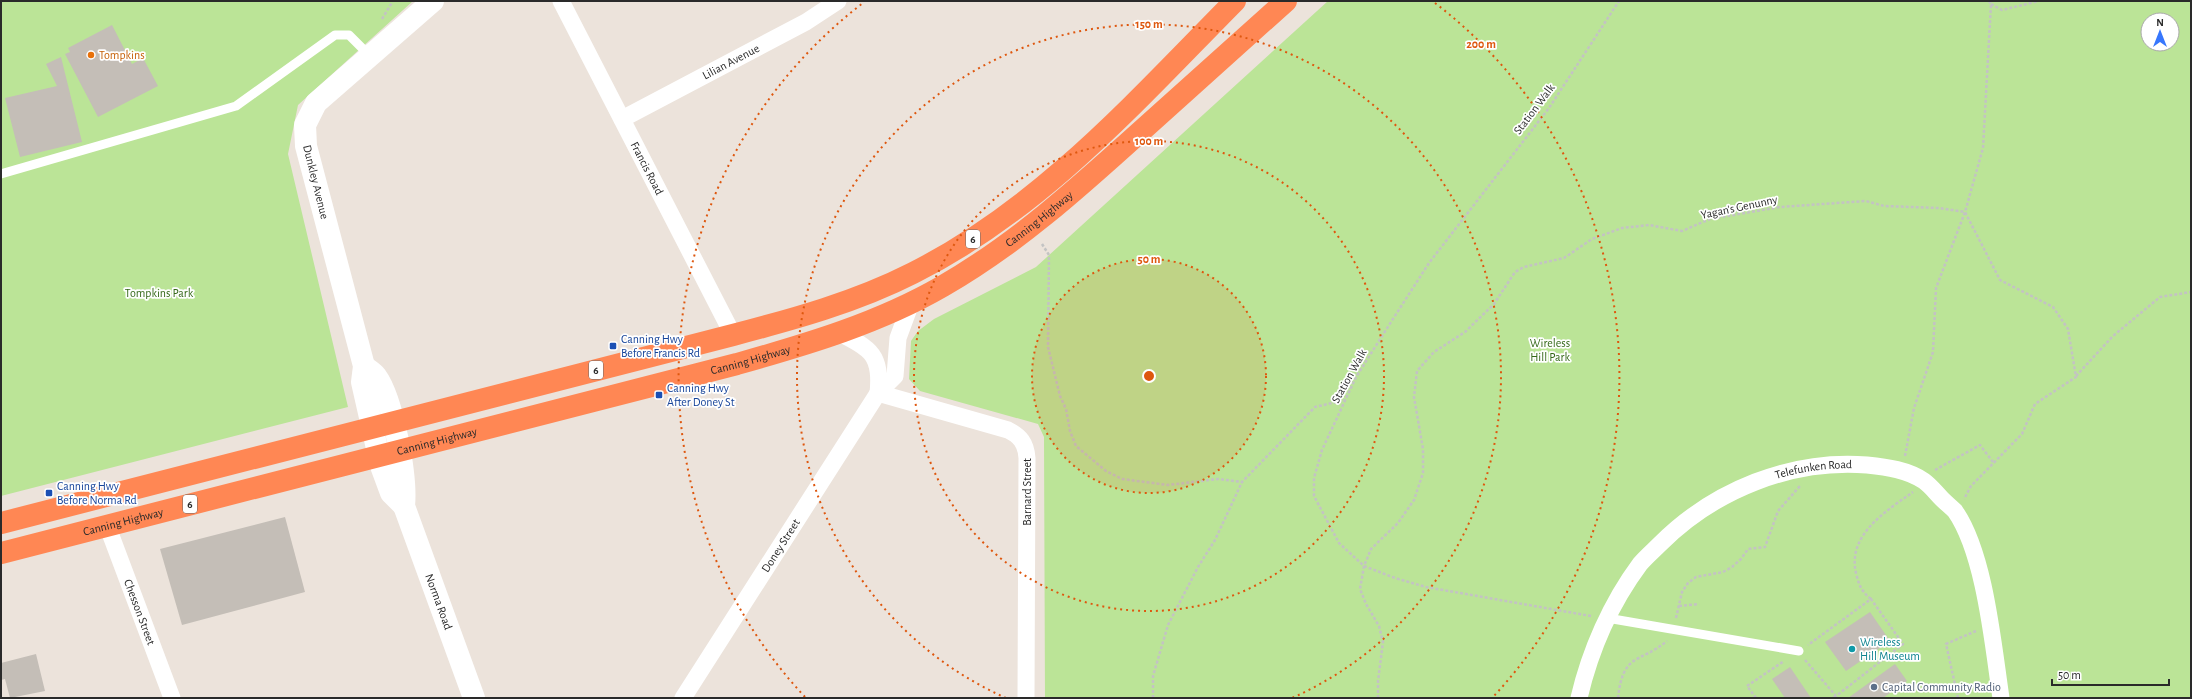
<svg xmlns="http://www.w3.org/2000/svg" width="2192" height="699" font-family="'Alegreya Sans',sans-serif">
<rect width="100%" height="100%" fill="#ece3db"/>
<g fill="#bbe497" fill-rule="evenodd">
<path d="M1 1H413L298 105 288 154 348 407 1 496Z"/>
<path d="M1328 1H2191V698H1045L1044 437 1038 424 920 391 909 379 911 341 918 331 934 319 1036 267ZM2148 20H2172V44H2148Z"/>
</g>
<g fill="#c4beb7">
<path d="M112 25 132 64 143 58 158 86 98 117 65 54 70 52 68 48Z"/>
<path d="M61 57 82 142 20 157 5 98 57 86 46 64Z"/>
<path d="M285 517 305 592 182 625 160 549Z"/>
<path d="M1870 612 1890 641 1846 671 1825 642Z"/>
<path d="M36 654 45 691 10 698 5 679 1 680V663Z"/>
<path d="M1895 664 1907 681 1883 698H1848Z"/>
<path d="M1790 667 1811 698H1785L1772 679Z"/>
</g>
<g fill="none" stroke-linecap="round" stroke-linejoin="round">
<g stroke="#c3c3c3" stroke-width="2.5" stroke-dasharray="3 2" stroke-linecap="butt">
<path d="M1991 4 2002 10 2039 1"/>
<path d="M382 19 393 1"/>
<path d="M1042 244 1049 255 1048 347 1060 396 1066 409 1070 431 1076 446 1106 471 1122 479 1168 485 1218 479 1242 482"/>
<path d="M2076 376 2113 336 2160 297 2191 292"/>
<path d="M1905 456 1914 408 1933 352 1936 288 1965 212 1983 148 1991 4 1989 1"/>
<path d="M1935 470 1980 445 1993 462"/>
<path d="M1871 599C1861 591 1859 585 1856 573 1847 535 1886 511 1913 492"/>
<path d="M1679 606 1699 604"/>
<path d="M1591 616 1426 587 1395 578 1364 566 1339 543 1314 496V478L1322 450 1356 377 1391 322 1429 263 1549 108 1619 1"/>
<path d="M1676 618 1682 592 1688 583 1696 577 1723 572 1732 567 1741 559 1748 549 1765 547 1778 511 1800 486"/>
<path d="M1805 660 1836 696 1903 644 1871 599 1808 645"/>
<path d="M1153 698V676L1168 625 1198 567 1215 540 1242 482 1315 407 1345 400"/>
<path d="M1378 698V681L1383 642 1379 626 1366 604 1360 589 1364 566 1371 549 1398 523 1414 500 1423 473V449L1414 397 1417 371 1434 352 1465 332 1494 304 1515 272 1524 267 1564 258 1592 239 1622 228 1649 225 1682 231 1710 219 1780 207 1866 201 1884 206 1939 208 1965 212 2000 280 2053 307 2068 329 2076 377 2035 404 2022 434 1971 486 1964 499"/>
<path d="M1618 698C1623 652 1639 664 1667 641"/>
<path d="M1756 698 1747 686 1784 661"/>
<path d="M1833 698 1836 696V698"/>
<path d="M1958 698 1946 644 1976 631"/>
</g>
<g stroke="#fff" stroke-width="9">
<path d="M1 174 236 106 335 35H349L370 56"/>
<path d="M1607 618 1799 651"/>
</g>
<g stroke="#fff" stroke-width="17">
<path id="s1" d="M561 1 733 335"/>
<path id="s2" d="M622 119 806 22 838 1"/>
<path d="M839 333C871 348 882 356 878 393"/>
<path d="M878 393 1008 430C1020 436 1026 443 1027 458L1026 698"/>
<path id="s3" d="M107 525 172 698"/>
<path id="s4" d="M683 698 878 393 895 376 898 338 911 303"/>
<path id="s5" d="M1579 698C1590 651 1611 603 1640 564 1646 557 1653 551 1660 544 1714 490 1791 459 1867 465 1887 467 1908 470 1924 481 1931 486 1936 493 1942 499 1946 503 1951 507 1955 511 1985 554 1993 645 2001 698"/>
</g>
<g stroke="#fff" stroke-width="22">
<path id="s6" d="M364 366C367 369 373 372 376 376 393 399 407 477 404 506L474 698"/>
<path d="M404 506 391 493 381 466 362 382 364 366 306 146 305 125 316 103 433 1"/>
</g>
<g stroke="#ff8754" stroke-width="22">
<path d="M1 523 733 335C794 319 856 302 913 273 1041 209 1136 101 1235 1"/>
<path id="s7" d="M1 553 737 364C808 344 879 323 943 286 1016 244 1077 189 1139 133 1188 89 1237 45 1286 1"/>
</g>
</g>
<circle cx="1149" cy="376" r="117" fill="#de570e" fill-opacity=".12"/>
<g fill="none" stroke="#de570e" stroke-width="2" stroke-dasharray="2 4">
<circle cx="1149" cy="376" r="117"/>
<circle cx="1149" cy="376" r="235"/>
<path d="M1006 698A352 352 0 1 1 1292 698"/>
<path d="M805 697A470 470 0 0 1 863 3M1435 3A470 470 0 0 1 1493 697"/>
</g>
<circle fill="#e8710a" stroke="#fff" stroke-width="1.5" cx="91" cy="55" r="4"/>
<g fill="#1a4fb4" stroke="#fff" stroke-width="1.5">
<rect x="609" y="342" width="8" height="8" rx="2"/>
<rect x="655" y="391" width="8" height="8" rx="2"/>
<rect x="45" y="489" width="8" height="8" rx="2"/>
</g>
<circle fill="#0f9aa8" stroke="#fff" stroke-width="1.5" cx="1852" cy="649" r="4"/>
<circle fill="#5c6f8a" stroke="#fff" stroke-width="1.5" cx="1874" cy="687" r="4"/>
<g text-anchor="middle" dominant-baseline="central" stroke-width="3.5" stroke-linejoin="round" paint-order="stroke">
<g fill="#fff" stroke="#6a6a6a" stroke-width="1">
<rect x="966" y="230" width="14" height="18" rx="3"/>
<rect x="589" y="361" width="14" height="18" rx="3"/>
<rect x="183" y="495" width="14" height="18" rx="3"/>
</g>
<g font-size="11" font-weight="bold" fill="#2a2a2a">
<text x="973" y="239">6</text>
<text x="596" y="370">6</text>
<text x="190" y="504">6</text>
</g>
<g font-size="12" fill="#c56008" stroke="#fff" text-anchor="start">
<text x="99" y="55">Tompkins</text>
</g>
<g font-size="12" fill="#2a2a2a" stroke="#fff">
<text stroke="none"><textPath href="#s2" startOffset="123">Lilian Avenue</textPath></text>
<text transform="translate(1534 109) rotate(-53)">Station Walk</text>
<text stroke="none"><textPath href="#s1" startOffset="188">Francis Road</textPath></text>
<text transform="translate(316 182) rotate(76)">Dunkley Avenue</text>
<text transform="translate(1739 207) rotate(-12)">Yagan's Genunny</text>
<text stroke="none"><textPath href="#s7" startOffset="1098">Canning Highway</textPath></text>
<text stroke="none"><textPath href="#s7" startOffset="774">Canning Highway</textPath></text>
<text transform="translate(1349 376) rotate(-61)">Station Walk</text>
<text stroke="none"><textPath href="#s7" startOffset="450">Canning Highway</textPath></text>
<text stroke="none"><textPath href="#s5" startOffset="351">Telefunken Road</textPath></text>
<text transform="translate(1027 492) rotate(-90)">Barnard Street</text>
<text stroke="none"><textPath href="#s7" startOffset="126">Canning Highway</textPath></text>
<text stroke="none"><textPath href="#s4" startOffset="181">Doney Street</textPath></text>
<text stroke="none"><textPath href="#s6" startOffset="252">Norma Road</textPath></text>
<text stroke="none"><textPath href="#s3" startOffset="93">Chesson Street</textPath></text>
</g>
<g font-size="12" fill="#346818" stroke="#fff">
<text x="159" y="293">Tompkins Park</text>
<text x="1550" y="343">Wireless<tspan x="1550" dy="14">Hill Park</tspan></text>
</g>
<g font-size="12" fill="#164399" stroke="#fff" text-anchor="start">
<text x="621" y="339">Canning Hwy<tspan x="621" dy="14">Before Francis Rd</tspan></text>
<text x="667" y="388">Canning Hwy<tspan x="667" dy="14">After Doney St</tspan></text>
<text x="57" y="486">Canning Hwy<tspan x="57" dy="14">Before Norma Rd</tspan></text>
</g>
<g font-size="12" fill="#0d838f" stroke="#fff" text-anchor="start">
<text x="1860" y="642">Wireless<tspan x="1860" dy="14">Hill Museum</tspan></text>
</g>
<g font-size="12" fill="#4e5e75" stroke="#fff" text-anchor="start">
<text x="1882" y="687">Capital Community Radio</text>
</g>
</g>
<circle cx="1149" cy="376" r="6" fill="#de570e" stroke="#fff" stroke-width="2"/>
<g font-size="12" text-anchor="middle" font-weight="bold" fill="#de570e" stroke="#fff" stroke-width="3.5" stroke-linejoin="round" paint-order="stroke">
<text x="1149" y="28">150 m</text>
<text x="1481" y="48">200 m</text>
<text x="1149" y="145">100 m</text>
<text x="1149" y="263">50 m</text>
</g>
<rect width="2192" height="699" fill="none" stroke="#2a2a2a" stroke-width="4"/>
<g transform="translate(2160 32)"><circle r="19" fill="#ffffff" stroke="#aaaaaa"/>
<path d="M0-3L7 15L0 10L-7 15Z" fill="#3777fd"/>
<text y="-6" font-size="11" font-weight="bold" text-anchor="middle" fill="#2a2a2a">N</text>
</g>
<path d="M2052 679v6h117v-6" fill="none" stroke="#2a2a2a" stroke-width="2"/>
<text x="2058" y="679" font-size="12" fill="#2a2a2a" stroke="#ffffff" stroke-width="3" paint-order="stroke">50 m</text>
</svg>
